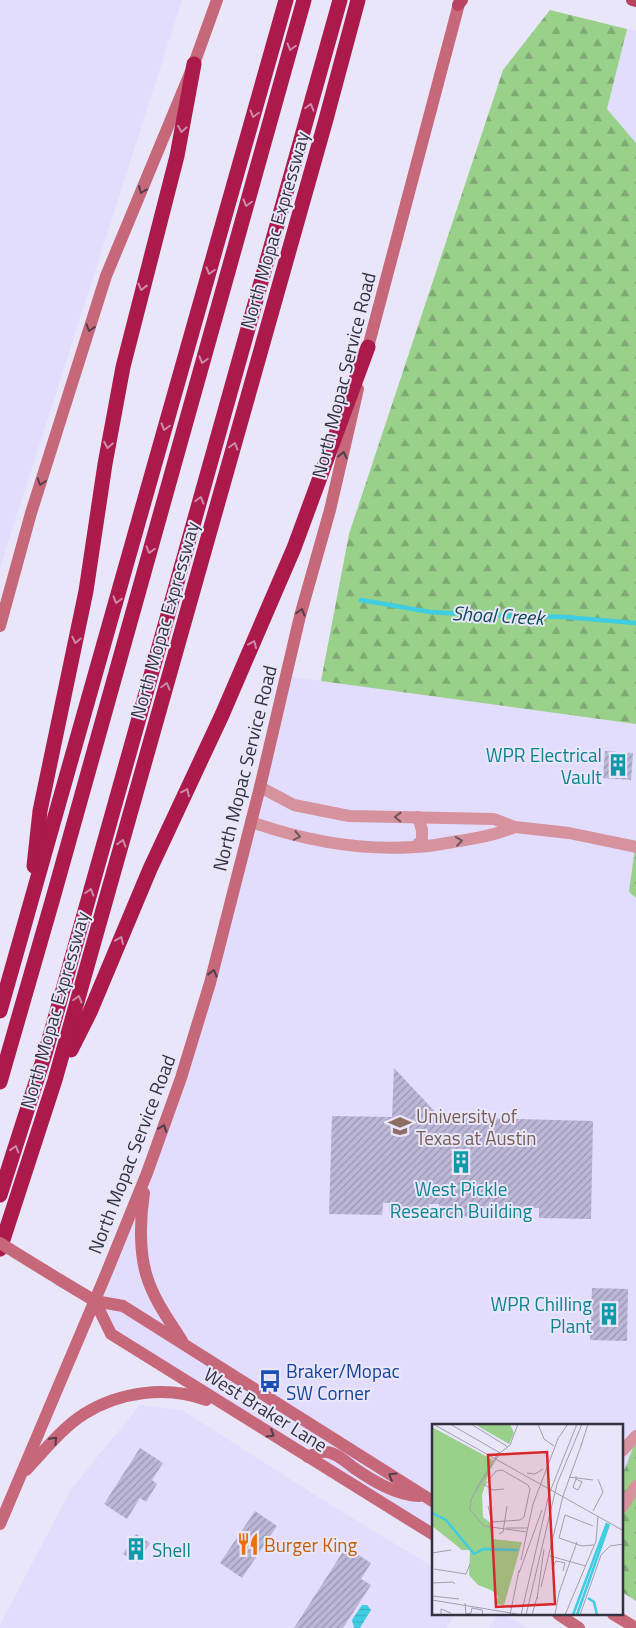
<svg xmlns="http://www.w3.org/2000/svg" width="636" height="1628" font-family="'Titillium Web',sans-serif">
<defs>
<pattern id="forest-firs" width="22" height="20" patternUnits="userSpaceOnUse" patternTransform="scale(1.25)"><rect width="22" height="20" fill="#99d08a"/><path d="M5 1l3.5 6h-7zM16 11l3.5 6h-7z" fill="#7ea972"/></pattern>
<pattern id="water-rules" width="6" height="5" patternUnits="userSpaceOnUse" patternTransform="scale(1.25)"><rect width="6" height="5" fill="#3ecde1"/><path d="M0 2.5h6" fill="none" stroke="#37b0c2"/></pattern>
<pattern id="building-hatch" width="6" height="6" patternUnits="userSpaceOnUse" patternTransform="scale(1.25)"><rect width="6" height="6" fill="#bcb7d7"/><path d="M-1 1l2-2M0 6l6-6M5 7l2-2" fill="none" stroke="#9a95b0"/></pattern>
</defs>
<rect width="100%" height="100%" fill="#e9e6fa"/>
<g fill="#e2ddfd">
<path d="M0 0H182L0 568Z"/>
<path d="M627 29 636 31V143L607 109Z"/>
<path d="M286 676 636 724V1486L622 1507V1426H434L433 1535 111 1334 95 1301 181 1078Z"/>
<path d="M140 1405 182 1410 315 1495 433 1567 434 1614H455L446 1628H0V1625L71 1489Z"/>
<path d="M498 1614H505L527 1628H489Z"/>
</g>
<g fill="url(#forest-firs)">
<path d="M550 10 627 29 607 109 636 143V724L321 681 349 534 503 70Z"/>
<path d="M636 840V898L629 892Z"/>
<path d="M636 1440V1601L622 1592V1476Z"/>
</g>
<path fill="url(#water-rules)" d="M362 1605H367L371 1610 360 1628H354L352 1620Z"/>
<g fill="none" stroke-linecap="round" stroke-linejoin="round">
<path stroke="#3ecde1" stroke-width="4.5" d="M361 600 430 612 485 615 565 617 636 623"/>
</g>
<g fill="url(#building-hatch)">
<path d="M605 751 633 753 631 780 603 778Z"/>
<path d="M394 1068 440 1117 593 1121 591 1219 539 1218V1208H531V1217L489 1216V1209H479V1217L439 1216V1204H429V1215L389 1214V1203H383L382 1215 329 1214 332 1116 392 1117Z"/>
<path d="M592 1288 628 1289 627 1341 590 1340Z"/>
<path d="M140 1448 163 1463 152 1480 157 1484 146 1502 140 1498 127 1519 104 1504Z"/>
<path d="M255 1511 277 1526 242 1578 220 1563Z"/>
<path d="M136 1534 150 1543 137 1563 123 1554Z"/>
<path d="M346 1547 371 1563 361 1579 371 1585 343 1628H294Z"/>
</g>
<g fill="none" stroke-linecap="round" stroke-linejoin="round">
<g stroke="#d6939e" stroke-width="12">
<path d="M260 787 294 805 349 816 494 819 515 827 569 833 636 847"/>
<path d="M251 822C303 840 360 851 415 847 428 847 440 844 453 842 477 838 492 836 515 827"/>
<path d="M415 847 422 840V830L418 817"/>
<path d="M622 1451 636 1436"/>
<path d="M622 1507 636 1486"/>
</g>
<g stroke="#c7677a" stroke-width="12">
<path d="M366 355 460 0"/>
<path d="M0 626 31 513 106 276 194 64 217 0"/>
<path d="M144 1193C140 1218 139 1253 147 1277 154 1300 169 1320 182 1341"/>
<path d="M60 1280 95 1301 123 1306 434 1502"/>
<path d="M95 1301 111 1334 434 1535"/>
<path d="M308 1457C314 1454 320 1451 327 1452 337 1453 346 1462 354 1468 373 1481 396 1495 419 1496"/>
<path d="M26 1470C44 1451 62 1428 84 1414 119 1392 167 1385 206 1400"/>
<path d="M0 1524 106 1274 147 1173 181 1078 210 983 260 787 300 616 330 510 358 389"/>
<path d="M558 1614 579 1628"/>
<path d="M613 1614 636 1628"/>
</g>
<g stroke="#b94360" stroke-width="12">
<path d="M632 0 636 1"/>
<path d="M458 5 462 0"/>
</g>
<g stroke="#ac194b" stroke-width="15">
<path d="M34 866 40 811 86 591 105 464 123 367 177 156 194 64"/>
<path d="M0 1011 286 0"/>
<path d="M71 1050 90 1012 150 869 222 715 294 548 368 347"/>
<path d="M0 1082 53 898 304 0"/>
<path d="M0 1195 45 1054 340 0"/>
<path d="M0 1249 55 1080 325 123 358 0"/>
</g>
<path stroke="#c7677a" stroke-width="12" d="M0 1243 60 1280"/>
</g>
<defs><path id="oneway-chevron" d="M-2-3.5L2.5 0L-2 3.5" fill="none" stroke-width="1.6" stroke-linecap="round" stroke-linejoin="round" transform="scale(1.25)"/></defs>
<g stroke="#ce8aab">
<use href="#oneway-chevron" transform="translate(291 47) rotate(106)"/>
<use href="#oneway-chevron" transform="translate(310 107) rotate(-74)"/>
<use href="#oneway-chevron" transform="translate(254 114) rotate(106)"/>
<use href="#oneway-chevron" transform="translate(182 129) rotate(100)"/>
<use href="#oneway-chevron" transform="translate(247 203) rotate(106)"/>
<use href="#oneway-chevron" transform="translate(210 271) rotate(106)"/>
<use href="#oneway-chevron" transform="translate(142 287) rotate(104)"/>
<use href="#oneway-chevron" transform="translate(203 360) rotate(106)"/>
<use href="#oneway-chevron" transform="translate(165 427) rotate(106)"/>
<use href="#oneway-chevron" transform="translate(108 445) rotate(101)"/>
<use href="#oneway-chevron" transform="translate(234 446) rotate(-74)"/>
<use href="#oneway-chevron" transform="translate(200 500) rotate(-74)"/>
<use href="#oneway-chevron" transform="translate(150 550) rotate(106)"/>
<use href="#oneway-chevron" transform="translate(117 600) rotate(106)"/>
<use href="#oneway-chevron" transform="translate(76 640) rotate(102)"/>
<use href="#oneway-chevron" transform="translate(253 644) rotate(-67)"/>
<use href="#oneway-chevron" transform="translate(166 686) rotate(-74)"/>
<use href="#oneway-chevron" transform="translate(186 792) rotate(-65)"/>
<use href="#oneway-chevron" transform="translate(122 843) rotate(-74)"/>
<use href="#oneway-chevron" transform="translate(90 892) rotate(-74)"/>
<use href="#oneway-chevron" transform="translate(120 940) rotate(-67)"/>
<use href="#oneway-chevron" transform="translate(78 999) rotate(-74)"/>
<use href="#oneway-chevron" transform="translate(15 1149) rotate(-73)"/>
</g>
<g stroke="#513d4b">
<use href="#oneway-chevron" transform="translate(142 190) rotate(112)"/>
<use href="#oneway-chevron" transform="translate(90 328) rotate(108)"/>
<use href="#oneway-chevron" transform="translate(343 455) rotate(-77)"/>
<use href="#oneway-chevron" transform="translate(41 482) rotate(108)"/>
<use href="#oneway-chevron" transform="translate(301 612) rotate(-75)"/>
<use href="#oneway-chevron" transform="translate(213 973) rotate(-76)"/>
<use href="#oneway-chevron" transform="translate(163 1128) rotate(-70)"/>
<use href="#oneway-chevron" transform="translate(271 1434) rotate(32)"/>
<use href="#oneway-chevron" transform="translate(54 1440) rotate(-46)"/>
<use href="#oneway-chevron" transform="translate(392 1476) rotate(-148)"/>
</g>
<g stroke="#6d5460">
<use href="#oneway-chevron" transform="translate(398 817) rotate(-179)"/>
<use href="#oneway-chevron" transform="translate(297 836) rotate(11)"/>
<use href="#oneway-chevron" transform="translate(459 841) rotate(-8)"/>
</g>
<defs>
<symbol id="building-bare" viewBox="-9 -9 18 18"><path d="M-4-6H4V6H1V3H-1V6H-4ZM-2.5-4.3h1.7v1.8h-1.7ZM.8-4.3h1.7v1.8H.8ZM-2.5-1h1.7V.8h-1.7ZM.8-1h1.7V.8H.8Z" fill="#0f9aa8" stroke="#e9e6fa" stroke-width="2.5" paint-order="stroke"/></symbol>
<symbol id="university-bare" viewBox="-9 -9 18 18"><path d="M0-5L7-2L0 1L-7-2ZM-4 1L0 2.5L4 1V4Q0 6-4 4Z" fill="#8d6e63" stroke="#e9e6fa" stroke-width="2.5" paint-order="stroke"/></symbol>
<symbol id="bus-bare" viewBox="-9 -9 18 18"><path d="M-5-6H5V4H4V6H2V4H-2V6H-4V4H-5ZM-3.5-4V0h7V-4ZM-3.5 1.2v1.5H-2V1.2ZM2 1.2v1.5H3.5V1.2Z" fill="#1a4fb4" stroke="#e9e6fa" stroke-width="2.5" paint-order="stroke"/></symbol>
<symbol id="restaurant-bare" viewBox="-9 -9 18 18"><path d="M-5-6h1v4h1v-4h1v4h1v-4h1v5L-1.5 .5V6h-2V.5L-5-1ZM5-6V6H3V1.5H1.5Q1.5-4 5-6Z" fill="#e8710a" stroke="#e9e6fa" stroke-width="2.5" paint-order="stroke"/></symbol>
</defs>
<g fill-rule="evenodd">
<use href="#building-bare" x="602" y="749" width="32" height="32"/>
<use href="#university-bare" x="384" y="1110" width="32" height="32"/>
<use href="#building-bare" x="445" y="1146" width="32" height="32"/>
<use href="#building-bare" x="593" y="1298" width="32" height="32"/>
<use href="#bus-bare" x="254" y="1365" width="32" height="32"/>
<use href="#restaurant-bare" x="232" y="1528" width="32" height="32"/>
<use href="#building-bare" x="120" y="1533" width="32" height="32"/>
</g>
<g text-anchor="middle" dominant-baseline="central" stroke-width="4" stroke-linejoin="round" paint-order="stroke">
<g font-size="19" fill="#34323f" stroke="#e9e6fa">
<text transform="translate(274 230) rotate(-74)">North Mopac Expressway</text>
<text transform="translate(343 375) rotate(-76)">North Mopac Service Road</text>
<text transform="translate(164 620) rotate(-74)">North Mopac Expressway</text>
<text transform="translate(244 768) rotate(-76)">North Mopac Service Road</text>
<text transform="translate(54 1010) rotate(-74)">North Mopac Expressway</text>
<text transform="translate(131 1154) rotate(-69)">North Mopac Service Road</text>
<text transform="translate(266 1409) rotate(32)">West Braker Lane</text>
</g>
<g font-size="19" fill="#0d838f" stroke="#e9e6fa" text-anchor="end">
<text x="602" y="754">WPR Electrical<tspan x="602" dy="22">Vault</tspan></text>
<text x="461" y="1188" text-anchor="middle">West Pickle<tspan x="461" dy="22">Research Building</tspan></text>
<text x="592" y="1303">WPR Chilling<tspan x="592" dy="22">Plant</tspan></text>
<text x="152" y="1549" text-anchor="start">Shell</text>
</g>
<g font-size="19" fill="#785e54" stroke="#e9e6fa" text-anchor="start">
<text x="416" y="1115">University of<tspan x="416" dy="22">Texas at Austin</tspan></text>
</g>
<g font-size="19" fill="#164399" stroke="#e9e6fa" text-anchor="start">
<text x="286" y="1370">Braker/Mopac<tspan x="286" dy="22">SW Corner</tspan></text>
</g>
<g font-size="19" fill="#c56008" stroke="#e9e6fa" text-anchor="start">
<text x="264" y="1544">Burger King</text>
</g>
<g font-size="20" font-style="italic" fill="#104c55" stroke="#e9e6fa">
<text transform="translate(498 615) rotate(3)">Shoal Creek</text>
</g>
</g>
<g transform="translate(432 1424)">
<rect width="191" height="191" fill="#e9e6fa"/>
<path d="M78 0 82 9 77 20 44 1ZM0 3 61 36 50 71 51 93 60 100 59 115 90 118 72 181 64 180 66 172 59 166 46 161 37 151 38 126H30L0 102Z" fill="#99d08a"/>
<path fill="none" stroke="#3ecde1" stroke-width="2.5" d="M0 89 14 96 42 130 51 125 86 126M156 174 162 178 165 191M141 191 175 99M145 191 177 100"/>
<path fill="none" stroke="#a19eaf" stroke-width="1" d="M1 0 192 107M18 0 68 29 78 21 86 0M39 0 76 23M106 0 112 15 122 22M125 16 136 0M149 22 156 0M68 29 39 75 38 86 52 102 95 108M95 49 103 50 111 45M137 53 161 56M144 55 150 58 146 66 142 64 141 63 144 55V52M51 60 61 66 72 65M53 61 64 47 70 46 96 61 98 65 92 93 88 96 60 98 56 82M44 65 67 28M161 87 171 68 166 55M161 102 133 91 127 114 150 122 162 121M74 104H96M67 110 71 108 75 82M0 129 19 126M118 132 154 142M89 136 101 80 126 15M2 145 34 150 38 140M120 145 124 137 133 139 131 147M87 149 110 86M0 159 21 158 23 160M109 163 131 72 150 19M0 172 27 175M105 175 112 125M0 176 91 191M33 179 34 190 39 189 40 184 50 186 51 191M9 191V185L19 189M78 191 87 146M89 191 117 70 145 0M94 191 125 60 150 0M100 191 105 173M123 191 127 169 145 118M133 191 164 117 166 92M148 191 169 131 178 122 192 120"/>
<path fill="#d62828" fill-opacity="0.15" stroke="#d62828" stroke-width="2.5" d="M115 28 123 180 64 183 56 31Z"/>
<rect width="191" height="191" fill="none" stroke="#34323f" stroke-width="2.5"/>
</g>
</svg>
